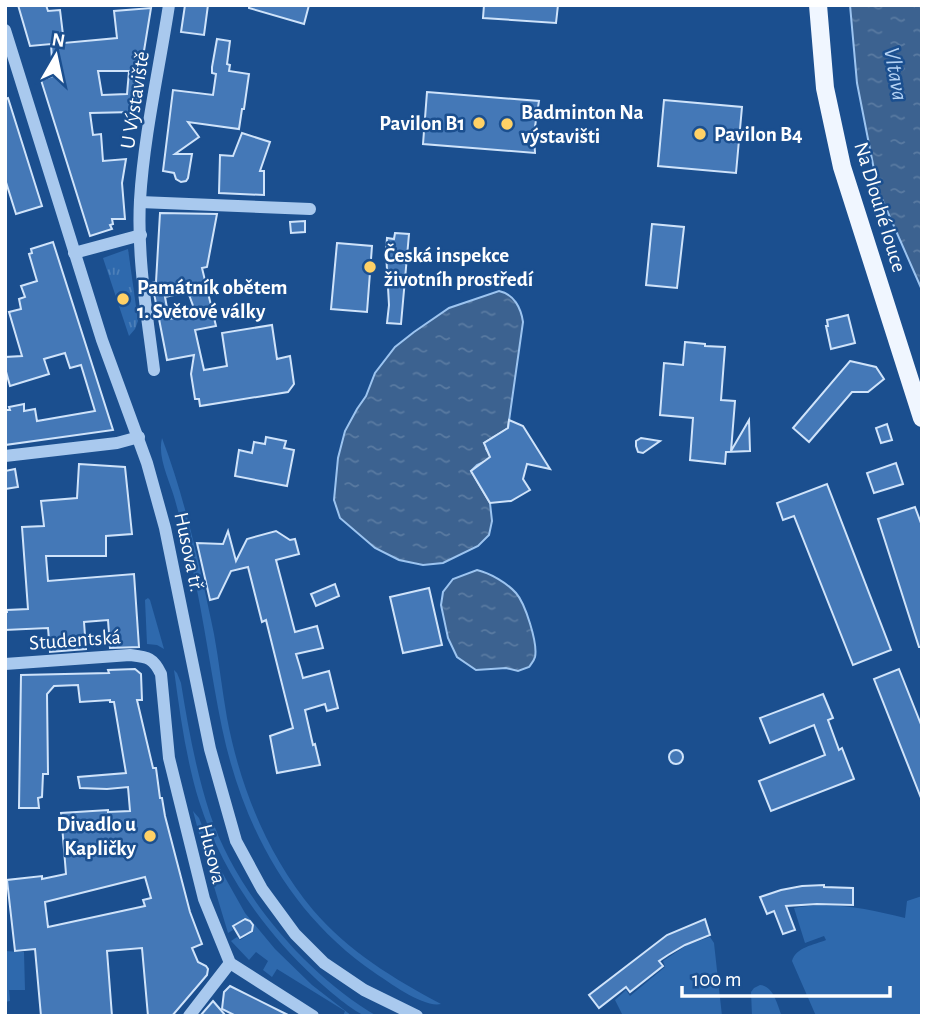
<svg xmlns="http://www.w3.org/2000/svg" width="927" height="1021" font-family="'Alegreya Sans',sans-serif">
<defs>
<pattern id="park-tufts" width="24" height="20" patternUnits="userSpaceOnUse" patternTransform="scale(1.75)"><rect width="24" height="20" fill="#2e69ad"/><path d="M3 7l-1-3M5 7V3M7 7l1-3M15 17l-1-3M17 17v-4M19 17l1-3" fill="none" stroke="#4d80b9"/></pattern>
<pattern id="water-ripples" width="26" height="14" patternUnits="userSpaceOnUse" patternTransform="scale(1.75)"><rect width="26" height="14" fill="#3c6290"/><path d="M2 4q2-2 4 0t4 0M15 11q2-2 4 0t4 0" fill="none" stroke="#597aa1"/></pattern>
</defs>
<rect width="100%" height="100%" fill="#1b4f8f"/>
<g fill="#2e69ad">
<path d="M162 438C185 498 201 571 214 634 219 661 222 690 227 718 240 787 268 856 313 910 348 951 394 979 441 1004 424 1008 390 983 375 973 290 915 243 827 222 728 211 674 204 620 192 566 187 544 181 522 175 500 170 481 157 458 162 438Z"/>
<path d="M148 598 150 600 164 649 157 645 147 644 145 600Z"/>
<path d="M174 670 177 673 181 683C188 727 196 771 210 814 236 892 306 975 377 1016 374 1016 370 1016 367 1016 355 1014 325 987 315 978 263 930 221 870 199 801 186 759 180 714 174 670Z"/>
<path d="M193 811 199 818 218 865 245 913 275 949 312 985 352 1016H343L345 1011 277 969 272 977 263 970 268 961 256 952 249 960 231 941 237 937 240 940 253 932 254 926 250 920 244 918 232 927 233 930 228 933 206 860Z"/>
<path d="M922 896V1016H816L792 961C796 947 814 945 826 940L824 936 805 943 794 908C831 901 868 909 905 918L907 901Z"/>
<path d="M710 937 714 943 722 1016H623L615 1000 626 990 630 996 665 967 663 961 687 945Z"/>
<path d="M5 951 24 952 25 990H9L10 1001 5 1002Z"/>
<path d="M760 985C774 986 777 1005 782 1016H752L751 992 754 988Z"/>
</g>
<path fill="url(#park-tufts)" d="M128 249 138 321 135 329 129 336 103 258Z"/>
<g fill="url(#water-ripples)" stroke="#9cc4f0" stroke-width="2">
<path d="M850 5H922V290L878 190 857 83Z"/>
<path d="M499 291C514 294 521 308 523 322L508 428 484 443 487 448 486 449 492 458 477 465 471 471 490 503 492 521 489 535 478 546 443 563 423 565 399 560 375 548 340 518 334 500 338 458 345 431 357 409 366 396 375 373 395 347 414 332 449 308Z"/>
<path d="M477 570C490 573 507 583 516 593 525 603 538 643 535 657 534 661 531 664 529 667L518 671 506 668 476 670 457 657 448 638 441 605 443 592 453 579Z"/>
</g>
<g fill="#4478b7" stroke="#cfe3fa" stroke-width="2" fill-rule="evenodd">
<path d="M18 5H46L48 11 60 10 64 43 117 38 114 11 151 8 134 112 90 113 93 135 101 134 103 161 126 159 122 183 125 219H112L113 224 110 225 112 229 90 236 41 80 53 76 51 44 30 46ZM98 71H129L127 94 102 95Z"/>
<path d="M185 5H208L204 35 181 32Z"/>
<path d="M249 5H309L304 24 249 8Z"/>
<path d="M484 5H558L556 23 483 18Z"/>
<path d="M217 39 230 41 227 64 230 65 229 71 249 74 244 109H242L239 129 188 122 199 137 175 154H192L188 178 186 181 181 182 176 179 174 173 163 171 173 90 213 95 216 74 212 73V67Z"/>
<path d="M427 92 539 101 534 133 535 153 423 144Z"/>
<path d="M8 98 42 206 16 214 5 179V99Z"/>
<path d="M664 100 742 107 736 173 658 166Z"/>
<path d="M242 133 270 142 260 171H264V195L219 193 220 155 233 156Z"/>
<path d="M160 213 217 214 207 267 202 268 216 326 195 330 204 370 227 366 222 333 272 325 277 359 290 356 294 384 288 392 200 406 199 399H195L191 374 194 355 167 360 152 283 156 282ZM188 292 196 314 169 319 165 297Z"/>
<path d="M305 221V232L291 233 290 222Z"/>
<path d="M652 224 684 227 677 288 646 285Z"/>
<path d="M395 233 409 234 401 324 387 323 389 305 386 252 387 238 394 239Z"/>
<path d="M53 242 113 430 5 445V410H10L9 407 24 404V411L35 409 37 421 95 411 81 365 70 368 65 353 44 359 49 374 10 386 5 368V357L22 356 9 312 21 309 19 299 25 297 21 286 37 281 29 254 32 253 31 249Z"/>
<path d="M337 243 372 246 367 312 331 309Z"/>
<path d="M848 315 855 343 831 349 826 326H828L827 320Z"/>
<path d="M685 342 705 344V346L725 347 721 400 735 401 731 451 749 420 750 451 726 452 725 464 690 460 693 418 660 415 664 363 683 365Z"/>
<path d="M850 361 876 367 884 379 868 392H852L809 442 793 428Z"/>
<path d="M509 420 523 426 550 469 527 464 523 479 530 490 511 501 490 503 471 471 490 457 484 443 508 428Z"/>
<path d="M887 424 892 440 881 443 876 428Z"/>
<path d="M266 437 286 441 284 448 294 450 287 486 235 476 239 450 252 453 254 442 265 444Z"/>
<path d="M641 438 660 441 643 453 638 452 636 446V441Z"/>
<path d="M896 463 903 484 874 493 867 473Z"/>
<path d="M79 464 125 467 132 534 106 536V556H46L48 581 134 574 139 647 110 648 108 620 84 622 86 649 50 652 48 628 5 630V612H7V610L28 609 22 527 44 526 41 501 77 498Z"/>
<path d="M15 469 18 487 5 489V471Z"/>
<path d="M827 484 891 650 853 665 794 516 783 520 777 503Z"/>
<path d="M915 507 922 526V647H919L878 519Z"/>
<path d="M228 531 236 561 247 539 276 531 290 540 295 539 299 554 276 560 295 632 317 626 323 648 296 654 300 667 303 678 329 671 338 708 327 711 325 704 305 710 313 745 315 744 320 765 277 773 270 736 293 728 266 620 262 622 248 567 231 571 218 598 210 600 197 543 223 544Z"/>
<path d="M335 584 339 596 316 606 311 594Z"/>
<path d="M429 588 442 645 403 653 390 597Z"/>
<path d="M135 669 141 674 142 700H137L153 768H156L160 798H162L165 816 190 912 202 944 192 948 198 962 206 966 208 969 207 975 172 1016H148L142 948 107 951 112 1016H41L35 949 15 951 7 880 42 876V879L66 874 61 813 108 810V812L130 811 128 787 107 789 80 788 78 777 126 773 114 702H110V700L80 702 78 685 54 686 47 694 48 774H43L42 797 38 798 39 808H19L21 675 109 673 108 670ZM145 877 151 898 143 900 145 906 48 927 45 902Z"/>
<path d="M899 669 922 727 921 798 874 679Z"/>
<path d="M823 694 833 718 828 720 839 750 842 748 854 779 771 811 759 781 825 755 814 725 770 743 760 718Z"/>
<circle cx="676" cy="757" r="7"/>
<path d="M824 885V887L853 888V905L817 904 786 906 795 930 783 934 774 911 767 914 760 897 781 890 802 886Z"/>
<path d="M245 919 250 921 253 925 252 931 240 938 233 926Z"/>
<path d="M705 919 710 935 685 945 668 955 659 961 663 966 630 992 626 987 599 1008 589 995 667 935Z"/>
<path d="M230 986 290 1016H236L222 1009 224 992Z"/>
<path d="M213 1001 226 1016H200Z"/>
</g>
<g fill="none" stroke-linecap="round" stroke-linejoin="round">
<g stroke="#a9c9ee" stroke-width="12">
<path d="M5 30 102 340 147 463 165 528 210 749 236 841 262 889 295 934 324 963 364 990 417 1016"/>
<path d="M140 202 310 209"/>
<path d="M74 253 141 235"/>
<path d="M154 370C147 314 137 257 140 200 144 135 159 70 169 5"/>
<path d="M5 456 117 443 139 437"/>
<path d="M5 664 130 655C147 657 153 657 161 674L169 758 204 899 230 963 313 1016"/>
<path d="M189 1016 230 963"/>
</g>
<path stroke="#f0f6ff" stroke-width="18" d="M818 5 825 88 842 167 922 418"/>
</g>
<g fill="#ffd166" stroke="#1b4f8f" stroke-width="2.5">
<circle cx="479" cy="123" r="7"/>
<circle cx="507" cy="124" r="7"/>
<circle cx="700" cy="134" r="7"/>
<circle cx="370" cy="267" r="7"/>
<circle cx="123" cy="299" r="7"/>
<circle cx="150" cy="836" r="7"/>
</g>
<g text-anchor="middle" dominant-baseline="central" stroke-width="5" stroke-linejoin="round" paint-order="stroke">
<g font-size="21" fill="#fff" stroke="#1b4f8f">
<text transform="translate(135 100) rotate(-81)">U Výstaviště</text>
<text transform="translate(880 207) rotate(73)">Na Dlouhé louce</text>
<text transform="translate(189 552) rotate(78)">Husova tř.</text>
<text transform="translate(75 640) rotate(-4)">Studentská</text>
<text transform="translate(212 854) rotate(76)">Husova</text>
</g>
<g font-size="21" font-weight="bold" fill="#fff" stroke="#1b4f8f" text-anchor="start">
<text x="521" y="112">Badminton Na<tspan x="521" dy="24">výstavišti</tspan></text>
<text x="465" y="123" text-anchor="end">Pavilon B1</text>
<text x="714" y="134">Pavilon B4</text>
<text x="384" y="255">Česká inspekce<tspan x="384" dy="24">životníh prostředí</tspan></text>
<text x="137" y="287">Památník obětem<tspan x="137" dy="24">1. Světové války</tspan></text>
<text x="136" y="824" text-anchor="end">Divadlo u<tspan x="136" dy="24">Kapličky</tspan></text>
</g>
<g font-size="23" font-style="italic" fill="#b5d3f5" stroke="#1b4f8f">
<text transform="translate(895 74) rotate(80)">Vltava</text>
</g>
</g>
<rect width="927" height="1021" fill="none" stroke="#ffffff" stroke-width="14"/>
<g transform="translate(56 56) rotate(9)" stroke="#1b4f8f" stroke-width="5" paint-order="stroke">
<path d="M0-5L12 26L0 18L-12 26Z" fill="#ffffff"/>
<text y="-10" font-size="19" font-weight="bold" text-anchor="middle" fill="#ffffff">N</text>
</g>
<path d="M682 986v10h208v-10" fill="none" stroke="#ffffff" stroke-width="3.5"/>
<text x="692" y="986" font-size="21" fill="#ffffff" stroke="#1b4f8f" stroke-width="5" paint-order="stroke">100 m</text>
</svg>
